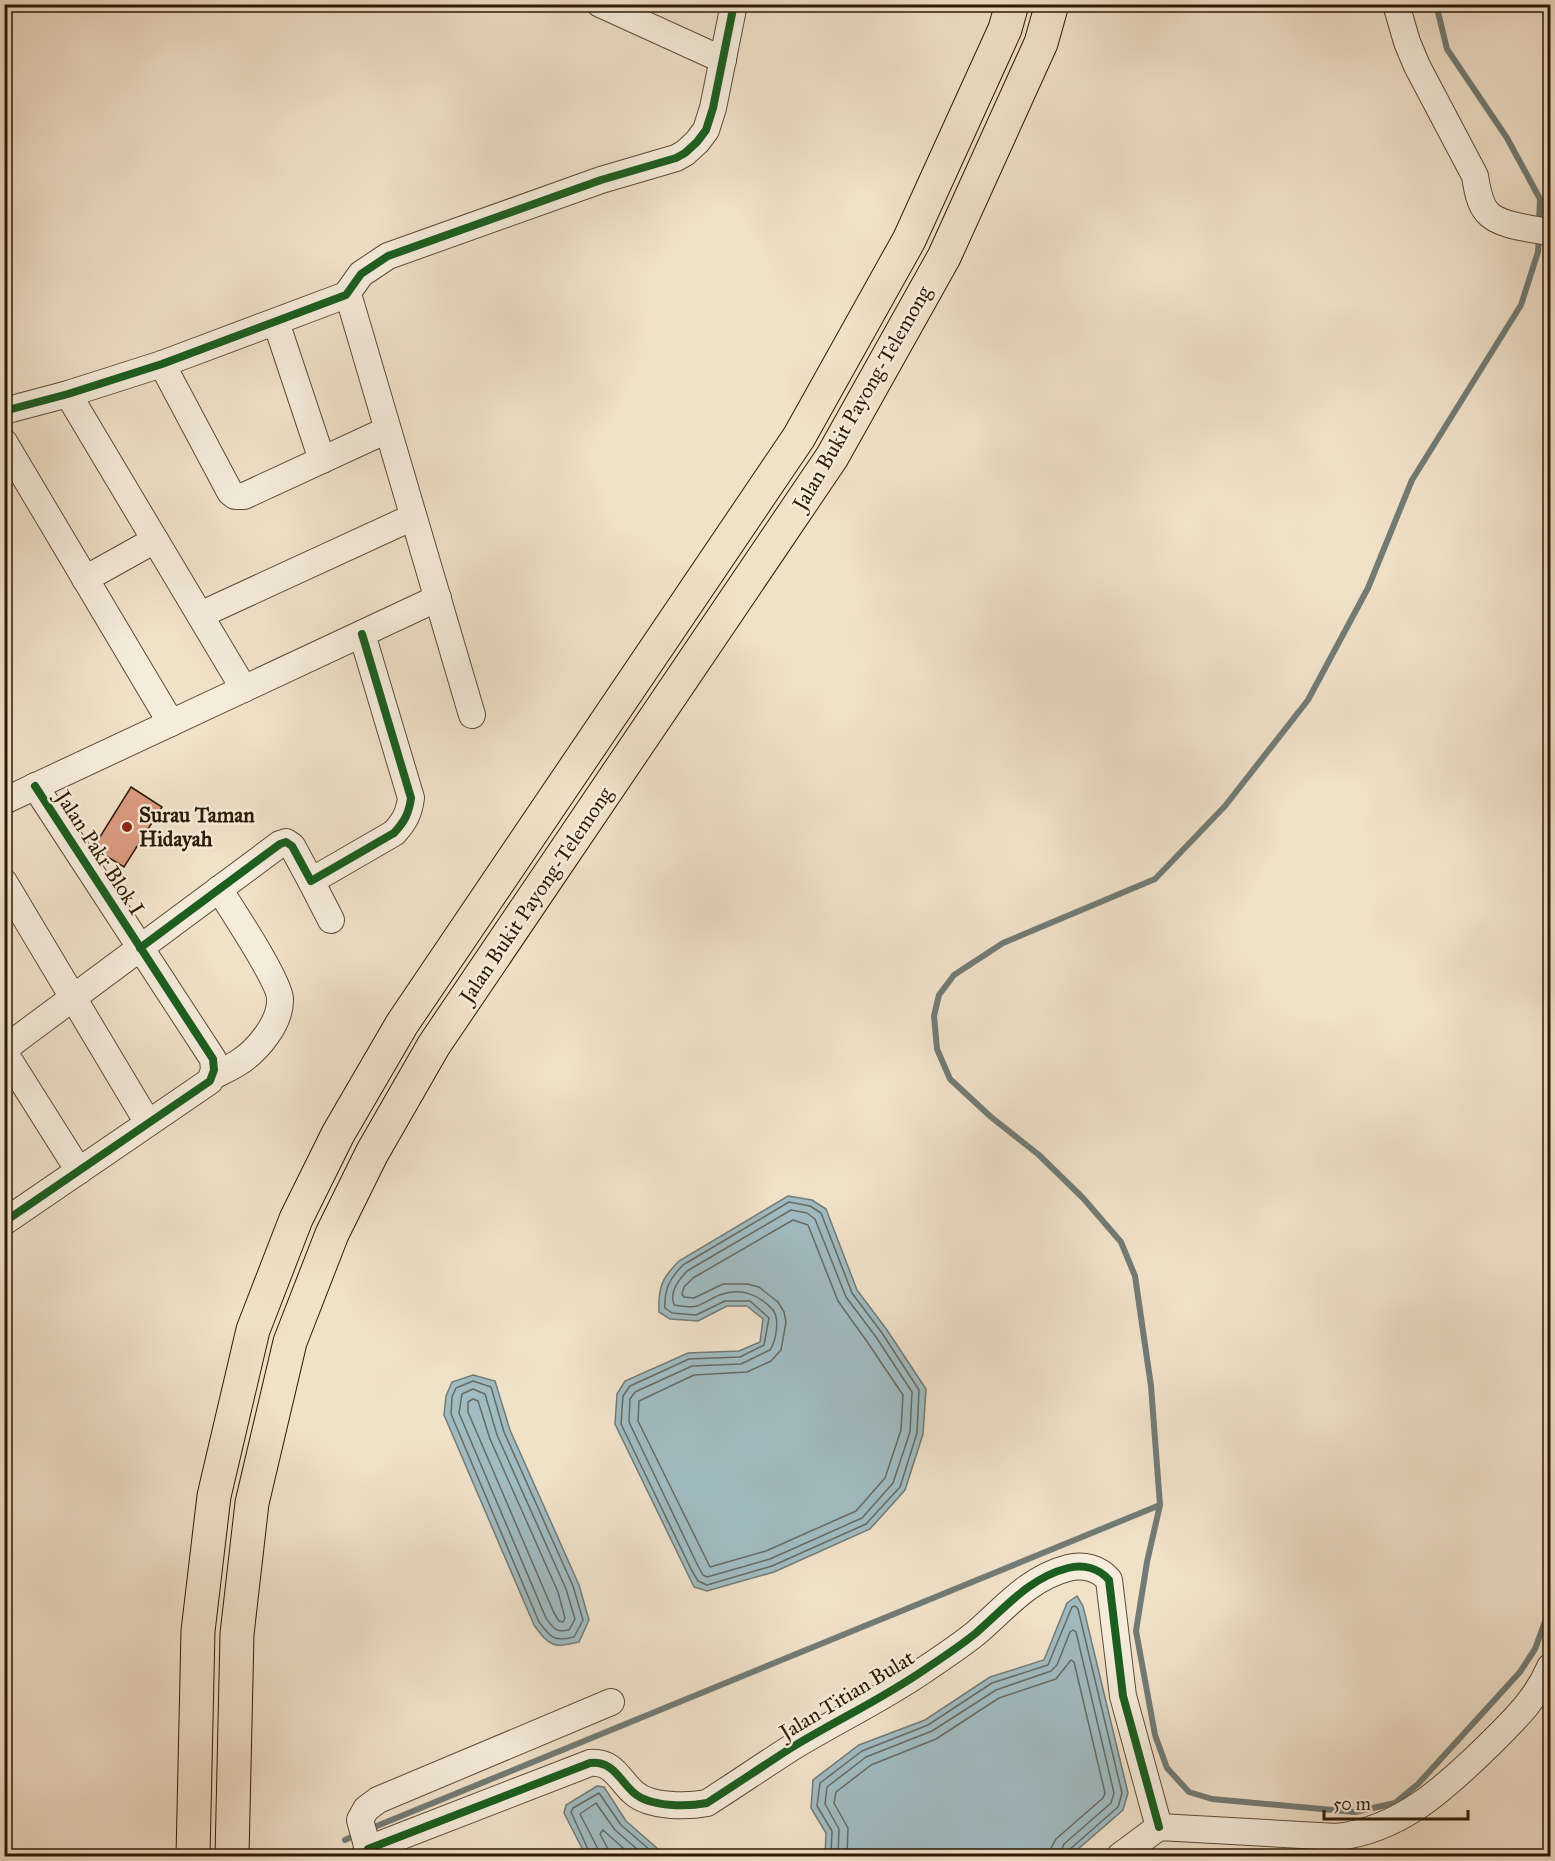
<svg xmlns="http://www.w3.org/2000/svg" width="1555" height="1861" font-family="'IM FELL Great Primer',serif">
<rect width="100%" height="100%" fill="#f0e1c9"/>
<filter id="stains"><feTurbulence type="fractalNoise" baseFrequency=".00333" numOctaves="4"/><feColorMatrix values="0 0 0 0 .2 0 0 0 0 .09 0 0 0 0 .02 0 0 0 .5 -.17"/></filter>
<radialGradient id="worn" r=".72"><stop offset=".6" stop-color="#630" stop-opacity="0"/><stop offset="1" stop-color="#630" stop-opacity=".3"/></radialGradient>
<g fill="#a0bbc1" stroke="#727b75" stroke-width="1.5">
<path d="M788 1196 812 1200 826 1209 857 1290 887 1330 926 1389 923 1434 905 1490 870 1529 774 1572 707 1591 694 1587 615 1424 617 1394 625 1381 688 1353 739 1351 760 1342 763 1319 747 1306H727L698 1321 670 1319 659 1312C658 1287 662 1278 679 1261Z"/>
<path d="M473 1375 495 1381 510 1430 579 1585 589 1620 579 1642C553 1648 550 1647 534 1625L444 1415 446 1396 452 1382Z"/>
<path d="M1077 1596 1083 1606 1128 1793 1123 1810 1070 1856H968L962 1853 957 1856H825L826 1833 811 1808 813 1780 859 1745 925 1720 990 1677 1044 1660 1067 1603Z"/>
<path d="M597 1786 604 1787 626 1821 666 1856H586L564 1813 566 1805Z"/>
</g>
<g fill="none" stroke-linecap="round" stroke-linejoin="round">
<g stroke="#666a62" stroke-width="1.5">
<path d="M789 1202 810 1206 821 1213 852 1293 882 1333 919 1390 917 1433 900 1487 866 1524 772 1566 707 1585 698 1581 691 1569 621 1424 623 1396 630 1386 689 1359 740 1357 764 1345 769 1318 750 1301H725L696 1315 672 1313 665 1308C664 1289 670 1278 683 1265Z"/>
<path d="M791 1210 807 1213 815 1219 846 1297 876 1337 912 1392 910 1432 893 1483 862 1518 770 1559 707 1577 703 1575 698 1566 629 1422 630 1399 635 1392 692 1366 741 1364 770 1350C776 1341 780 1319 773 1310 760 1295 742 1288 723 1294 714 1296 706 1303 697 1306 691 1308 681 1306 674 1305 669 1292 678 1281 687 1271Z"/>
<path d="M793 1220 808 1225 838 1301 868 1343 903 1395 901 1430 885 1478 856 1511 766 1551 710 1567 638 1421 639 1401 694 1375 747 1372 771 1361 781 1350 786 1322 784 1312 778 1302 759 1287 747 1284H723L694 1298 684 1297 682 1294 684 1287 693 1278Z"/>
<path d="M473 1381 491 1387 504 1432 573 1586 583 1620 574 1637C554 1642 551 1638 539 1622L451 1414 452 1397 456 1388Z"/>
<path d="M473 1389 485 1394 497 1435 566 1589 575 1619 569 1630C556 1633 553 1628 546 1618L459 1413 462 1394Z"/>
<path d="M473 1399 478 1401 490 1439 558 1592 565 1618 563 1622 559 1621 554 1613 468 1412V1402Z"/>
<path d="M591 1856 571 1812 573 1808 599 1793 621 1825 657 1856"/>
<path d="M599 1856 598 1849 580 1814 596 1803 615 1830 645 1856"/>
<path d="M608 1856 607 1847 600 1834 603 1830 632 1856"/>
<path d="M831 1856 832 1831 817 1806 820 1783 862 1751 928 1725 992 1683 1048 1665 1072 1607 1075 1606 1078 1609 1122 1793 1118 1807 1069 1850 1067 1856"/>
<path d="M838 1856 839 1829 825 1804 827 1787 866 1757 932 1731 996 1690 1051 1671 1057 1665 1070 1632 1073 1630 1076 1632 1114 1793 1111 1803 1064 1844 1059 1856"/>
<path d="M847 1856 848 1828 834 1803 836 1792 871 1765 936 1739 999 1698 1056 1679 1071 1660 1074 1662 1105 1793 1103 1798 1056 1839 1051 1848 1050 1856"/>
</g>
<g stroke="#727b75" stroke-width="6">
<path d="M1436 4 1447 49 1507 138 1540 199 1539 225"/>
<path d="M1539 235 1538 252 1521 305 1412 480 1368 588 1308 700 1225 806 1155 879 1003 943 954 975 939 995 934 1016 937 1049 950 1079 991 1117 1039 1155 1083 1198 1121 1242 1135 1276 1151 1386 1160 1505 1147 1562 1136 1631 1155 1735 1167 1768 1189 1792 1212 1799 1355 1812 1395 1803 1418 1784 1520 1672 1535 1649 1550 1608"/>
<path d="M367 1830 1160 1505"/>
<path d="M345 1840 358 1834"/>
</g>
</g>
<path fill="#db9a7f" stroke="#2d1a03" stroke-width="1.5" d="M131 787 162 807 124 867 93 848Z"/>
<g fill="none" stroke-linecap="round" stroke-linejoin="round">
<defs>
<g id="minor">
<path d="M600 4 723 60"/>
<path d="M1396 4 1407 42 1417 66 1475 176C1477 188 1479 203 1487 212 1498 226 1533 229 1550 232"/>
<path d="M348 294 472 715"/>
<path d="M276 322 322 460"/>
<path d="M162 364 230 492 235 496H244L387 430"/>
<path d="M68 394 244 689"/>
<path d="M4 411 68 394 162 364 346 295 361 274 388 256 601 180 676 158 685 153 697 142 706 130 713 108 734 4"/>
<path d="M4 442 171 723"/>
<path d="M85 579 155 540"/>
<path d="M200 615 413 517"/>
<path d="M4 801 438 598"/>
<path d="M311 881 331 920"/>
<path d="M4 882 148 1123"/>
<path d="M4 1049 280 844 286 842 292 846 311 881 394 833C405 821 409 813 411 798L362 634"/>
<path d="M4 1052 79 1171"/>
<path d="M213 1076C221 1072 230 1068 238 1063 257 1051 281 1023 280 999 280 982 231 908 219 889"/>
<path d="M4 1222 210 1081 214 1070 213 1059 35 786"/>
<path d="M368 1849 360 1820 366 1809 378 1800 611 1702"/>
<path d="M364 1856 368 1849 590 1763C614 1761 619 1780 634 1793 650 1807 687 1807 707 1803 735 1785 763 1766 791 1748 835 1721 882 1699 924 1670 942 1658 960 1646 976 1633 1005 1608 1029 1578 1068 1568 1083 1564 1099 1568 1109 1580L1123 1696 1159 1827"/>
<path d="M1120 1856 1159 1827 1337 1837C1400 1830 1445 1788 1488 1746 1513 1721 1536 1700 1550 1667"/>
</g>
<g id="highway">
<path d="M193 1856 198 1631 214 1496 253 1330 296 1219 338 1134 402 1024 799 437 909 240 1005 29 1012 4"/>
<path d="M232 1856 237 1634 252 1503 290 1342 332 1234 372 1153 434 1045 832 457 944 257 1041 43 1052 4"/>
</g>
</defs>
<use href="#minor" stroke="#5e4c34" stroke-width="28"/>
<use href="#highway" stroke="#2d1a03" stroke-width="35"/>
<use href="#minor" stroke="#f5ecdc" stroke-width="26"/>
<use href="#highway" stroke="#f0e1c9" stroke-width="33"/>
<defs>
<g id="cycleway">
<path d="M4 411 68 394 162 364 346 295 361 274 388 256 601 180 676 158 685 153 697 142 706 130 713 108 734 4"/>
<path d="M140 948 280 844 286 842 292 846 311 881 394 833C405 821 409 813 411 798L362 634"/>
<path d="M4 1222 210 1081 214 1070 213 1059 35 786"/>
<path d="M364 1856 368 1849 590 1763C614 1761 619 1780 634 1793 650 1807 687 1807 707 1803 735 1785 763 1766 791 1748 835 1721 882 1699 924 1670 942 1658 960 1646 976 1633 1005 1608 1029 1578 1068 1568 1083 1564 1099 1568 1109 1580L1123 1696 1159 1827"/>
</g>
</defs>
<use href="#cycleway" stroke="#f5ecdc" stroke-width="11"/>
<use href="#cycleway" stroke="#1b5e20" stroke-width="8"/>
</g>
<circle fill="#8f2418" stroke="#f5ecdc" stroke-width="2" cx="127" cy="827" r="6"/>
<g text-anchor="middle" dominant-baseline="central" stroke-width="5" stroke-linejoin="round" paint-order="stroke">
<g font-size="21" fill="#2d1a03" stroke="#f5ecdc">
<text transform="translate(862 398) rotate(-60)">Jalan Bukit Payong-Telemong</text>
<text transform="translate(100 853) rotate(57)">Jalan Pakr Blok I</text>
<text transform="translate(536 895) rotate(-56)">Jalan Bukit Payong-Telemong</text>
<text transform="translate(847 1695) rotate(-31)">Jalan Titian Bulat</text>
</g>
<g font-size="21" font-weight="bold" fill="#2d1a03" stroke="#f5ecdc" text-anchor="start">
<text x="139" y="815">Surau Taman<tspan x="139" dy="24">Hidayah</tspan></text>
</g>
</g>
<rect width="1555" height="1861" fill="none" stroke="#f0e1c9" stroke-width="24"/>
<rect x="6" y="6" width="1543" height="1849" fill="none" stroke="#2d1a03" stroke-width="3"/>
<rect x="12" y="12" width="1531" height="1837" fill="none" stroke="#2d1a03" stroke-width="1.5"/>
<path d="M1324 1810v9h144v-9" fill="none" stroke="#2d1a03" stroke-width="3"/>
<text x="1333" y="1810" font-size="18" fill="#2d1a03" stroke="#f5ecdc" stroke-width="4.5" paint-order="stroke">50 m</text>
<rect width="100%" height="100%" filter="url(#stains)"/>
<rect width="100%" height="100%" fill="url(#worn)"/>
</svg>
